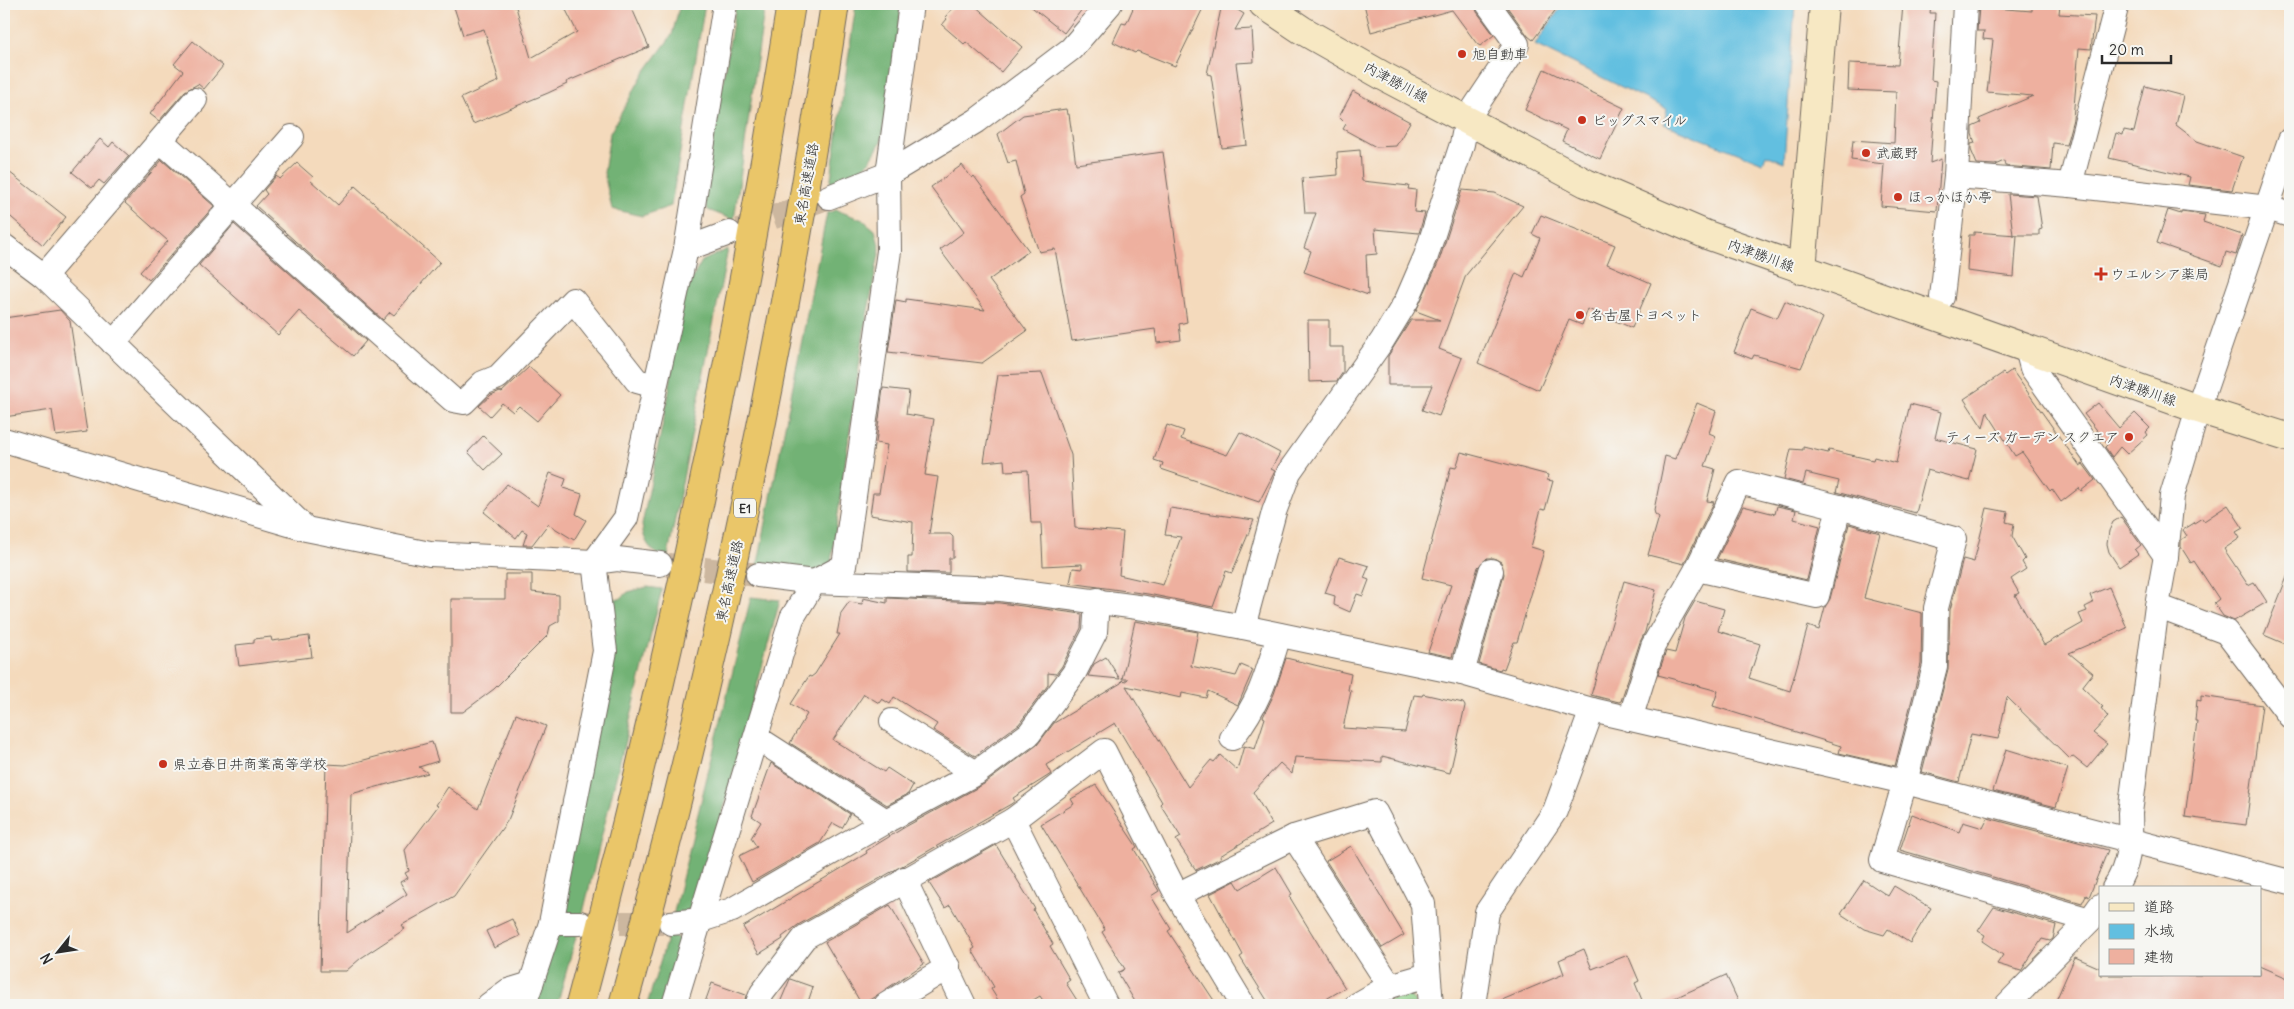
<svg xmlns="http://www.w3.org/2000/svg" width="2294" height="1009" font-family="Delius,'Klee One',sans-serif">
<rect width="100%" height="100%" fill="#f6f6f2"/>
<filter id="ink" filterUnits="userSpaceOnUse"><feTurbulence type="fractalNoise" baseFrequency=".02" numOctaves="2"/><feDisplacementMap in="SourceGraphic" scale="10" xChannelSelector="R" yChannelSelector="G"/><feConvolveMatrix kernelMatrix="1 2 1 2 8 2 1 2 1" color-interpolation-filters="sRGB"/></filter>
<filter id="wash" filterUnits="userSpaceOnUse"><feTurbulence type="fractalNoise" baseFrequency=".0096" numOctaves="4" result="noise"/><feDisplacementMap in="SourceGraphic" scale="20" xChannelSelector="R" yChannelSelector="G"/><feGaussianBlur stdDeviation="1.12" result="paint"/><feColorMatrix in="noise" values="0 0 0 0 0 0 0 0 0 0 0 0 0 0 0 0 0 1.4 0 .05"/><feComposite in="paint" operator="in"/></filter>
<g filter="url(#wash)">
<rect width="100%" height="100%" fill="#f4dabc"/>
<path fill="#8ed088" stroke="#5c7e5a" d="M1409 995 1417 1005H1379L1391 999Z"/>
<g fill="#72b274" stroke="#4e6e50">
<path d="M680 4H705L671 206 642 216 612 209 604 173 610 133 642 76 672 35Z"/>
<path d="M736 4H765L734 220 708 210 703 198Z"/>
<path d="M856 4H902L882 139C868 169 860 172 830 185Z"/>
<path d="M836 210 863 220 875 230 880 249 864 331 831 563 818 573 757 568 827 213Z"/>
<path d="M728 249 667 560C651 551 644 544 642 525L668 398 683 295 702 261Z"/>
<path d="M647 587 662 589 582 917 573 916 561 906 606 598 620 599 628 592Z"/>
<path d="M751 597 780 600 697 908 673 916Z"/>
<path d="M578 930 557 1005H534L554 937 564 932Z"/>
<path d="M669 932 681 941V952L666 1005H647Z"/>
</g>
<path fill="#62bfe0" stroke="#467586" d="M1563 4H1795L1784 162 1766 155 1763 163 1664 124 1667 109 1535 45Z"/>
<g id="blocks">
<g fill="#eeb09f">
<path d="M453 4H513L514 7H516L531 58 577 32 563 4H630L649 47 566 82 567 84 548 93 473 124 461 98 499 81 484 29 463 35Z"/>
<path d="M957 4H973L1022 47 1001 72 966 42 964 44 942 25 947 19 945 17Z"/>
<path d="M1028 4H1086L1064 33Z"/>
<path d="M1135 4H1205L1175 66 1137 51 1135 53 1113 42 1122 23 1126 24Z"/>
<path d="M1222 4H1228L1244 14 1235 30 1252 29 1254 62 1236 63 1247 145 1222 148 1211 75 1207 74Z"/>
<path d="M1364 4H1475L1477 12 1494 35 1480 46 1477 44 1452 10 1371 32Z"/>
<path d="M1505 4H1560L1533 40 1528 36Z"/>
<path d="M1903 4H1931L1930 13H1935L1931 80 1936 81 1930 163 1941 159 1937 211 1881 206 1884 164 1851 160 1853 140 1894 143 1896 92 1848 90 1849 63 1898 65Z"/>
<path d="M2032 4H2060L2059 14 2095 16 2091 49 2079 48 2073 119 2066 145 2053 143 2051 170 2005 166 2004 161 1995 165 1977 164 1971 150V144L1975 143 1972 134V127L1981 123 1979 119 2033 96 1987 92 1993 40 1983 39 1984 31H1977L1979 7 2032 11Z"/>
<path d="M193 41 223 66 204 89 198 84 185 91 159 121 150 114 183 71 174 64Z"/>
<path d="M1544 69 1624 108 1600 159 1562 141 1567 130 1525 110Z"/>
<path d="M2145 86 2183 96 2176 125 2197 141 2243 157 2232 190 2188 185 2190 177 2109 158 2116 133 2123 135 2124 130 2134 132Z"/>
<path d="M1353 91 1410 122 1396 146 1376 147 1343 129 1346 124 1339 117Z"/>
<path d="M1066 109 1067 114H1069L1076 164 1163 152 1187 322 1179 324 1181 340 1157 343 1155 329 1072 341 1055 249 1039 252 1020 197 1024 194 1016 161 1008 163 998 134 1023 115Z"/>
<path d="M100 139 109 147 113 142 129 156 104 184 99 180 92 188 72 172Z"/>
<path d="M1360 150 1362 181 1409 186 1408 189 1416 190 1414 212 1425 213 1419 233 1375 229 1377 254 1366 255 1368 295 1304 272 1311 251 1304 248 1316 213H1305L1302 178 1338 175 1337 152Z"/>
<path d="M162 160 214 206 149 280 140 272 168 241 125 203Z"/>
<path d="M297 163 313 177 310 180 338 205 355 186 440 262 394 315 390 312 383 320 256 206 267 194 264 190 276 176 280 179Z"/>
<path d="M962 165 972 178 974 176 1029 251 989 280 1027 331 982 363 888 352 896 300 906 302V299L985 310 940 250 964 232 931 187Z"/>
<path d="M4 168 66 217 43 245 4 211Z"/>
<path d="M1462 190 1495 193 1523 206 1466 275 1439 349 1462 358 1439 416 1422 410 1432 385H1388V356L1411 320H1440L1416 311 1439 261Z"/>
<path d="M2008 194 2037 196 2042 229 2039 230V235H2013Z"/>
<path d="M2168 210 2181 214V212L2205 215 2203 222 2242 235 2236 255 2226 252 2222 266 2157 243Z"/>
<path d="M1541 215 1615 245 1607 264 1651 283 1632 328 1588 309 1582 325 1569 320 1539 390 1478 363 1516 273 1524 277 1540 238 1532 234Z"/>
<path d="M234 224 366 341 353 356 299 311 278 335 199 265Z"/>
<path d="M1974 232 2017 235 2014 277 1967 271 1969 235H1974Z"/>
<path d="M1785 301 1823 318 1801 368 1754 355 1752 359 1734 352 1751 308 1777 318Z"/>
<path d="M60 310 70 321 87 432 56 436 52 410 4 417V318Z"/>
<path d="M1308 320H1329V347H1343V372L1337 381 1309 382Z"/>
<path d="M529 367 560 395 537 421 519 406 513 412 502 403 490 416 479 406 491 395 500 391 502 392Z"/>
<path d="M2012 370 2080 466 2083 464 2095 480 2081 491 2079 488 2061 502 2052 489 2050 491 2022 452 2015 456 1987 412 1983 428 1964 399 2003 373 2005 375Z"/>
<path d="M1042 373 1071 455 1075 528 1123 532 1119 575 1163 585 1181 537 1165 535 1170 508 1254 520 1232 573 1226 571 1213 607 1148 594 1070 583 1073 568 1082 569V564L1043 566 1041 523H1031L1028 470 1005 471 1004 460 984 462 998 375Z"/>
<path d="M883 388 909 391 906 414 934 419 925 475 938 477 929 534H950L953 537V558H949V573L908 572V557H912L913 522 870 515 873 493H879L887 445 876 443Z"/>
<path d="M1697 403 1716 411 1709 433 1716 436 1705 466 1715 469 1707 501 1714 502 1684 564 1648 555 1659 517 1655 514 1654 510 1665 456 1675 459Z"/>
<path d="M2098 403 2119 428 2135 413 2150 428 2146 432 2148 435 2127 454 2120 447 2112 457 2105 447 2108 444 2084 414Z"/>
<path d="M1910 404 1941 412 1935 438 1977 449 1969 481 1927 470 1916 513 1836 492 1839 481 1806 473 1803 484 1784 479 1791 449 1803 450V447L1828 453 1829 450 1873 460 1874 457 1896 463Z"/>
<path d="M1167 425 1184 431 1181 439 1227 455 1240 432 1280 453 1271 469 1275 471 1272 477 1259 502 1161 469 1163 463 1154 460Z"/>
<path d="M483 436 502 454 485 470 468 452Z"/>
<path d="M1461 452 1548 475 1547 480 1553 481 1545 510 1541 509 1531 547 1544 551 1517 642H1514L1504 669 1501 668 1500 670 1479 664 1504 574 1501 562 1494 558H1487L1478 567 1452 657 1428 652 1451 585 1422 578 1451 467 1456 468Z"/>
<path d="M550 473 566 479 563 488 582 494 576 514 586 520 574 540 548 524 532 545H523L527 533 522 530 516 538 484 512 507 484 538 506Z"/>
<path d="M2228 505 2243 528 2236 532 2240 538 2224 549 2248 585 2254 582 2267 602 2234 621 2223 616 2214 603 2219 599 2194 561 2191 563 2181 547V540L2187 536 2183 530 2202 518 2204 521Z"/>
<path d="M1743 506 1775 514 1777 506 1796 510 1794 519 1820 526 1807 580 1717 559Z"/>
<path d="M1987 508 2008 512 2006 522 2014 524 2012 536 2025 559 2022 562 2026 569 2011 579 2019 593 2015 595 2044 645 2083 623 2079 614 2087 611 2085 607 2093 603 2090 595 2109 587 2127 628 2069 653 2093 673 2082 687 2103 707 2101 708 2108 717 2093 733 2107 744 2087 768 2072 756 2070 759 2007 697 1998 739 1971 734 1959 782 1922 772 1948 669 1950 610 1963 559 1974 562Z"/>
<path d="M2121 517 2141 545 2135 550 2138 554 2119 567 2109 552 2107 544 2109 531 2113 522Z"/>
<path d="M1849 524 1880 533 1864 598 1922 613 1921 664 1895 766 1839 753 1841 746 1713 706 1718 691 1658 675 1666 651 1675 653 1685 618 1695 601 1724 609 1718 631 1760 644 1749 678 1790 691 1808 626 1819 630 1825 607 1830 599Z"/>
<path d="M1339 557 1369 566 1364 578 1369 580 1363 596 1357 594 1350 612 1334 605 1335 596 1325 593Z"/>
<path d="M2289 572H2290V646L2264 635Z"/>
<path d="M505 574H532V592L559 595V621L550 626 548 635 494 689 463 712H451V599H505Z"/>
<path d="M1624 581 1656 590 1645 632 1640 642 1621 701 1619 702 1591 695Z"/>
<path d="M863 598 887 603V598L1000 603 1082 614 1081 628 1062 666 1056 674 1048 673V685L1019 724 975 756 933 730 937 724 894 697 890 704 882 699 879 703 864 694 833 740 884 772 887 768 913 785 908 794 887 805 790 743 807 714 791 704 809 676 811 677 815 674 840 634H837L841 613 849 602 862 604Z"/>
<path d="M1135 621 1198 632 1191 666 1236 676 1241 665 1253 670 1238 705 1208 691 1206 698 1182 693 1181 698 1126 686 1188 787 1211 760 1214 762 1220 755 1237 770 1244 746 1255 749 1265 718 1263 717 1274 694 1286 658 1351 674 1348 690 1351 691 1343 728 1405 732 1414 695 1422 696 1423 694 1463 703 1465 706 1450 773 1382 756V762L1295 757 1292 774 1280 763 1253 792 1272 824 1220 856 1221 858 1196 870 1176 840 1181 837 1160 804 1162 802 1115 723 1046 765 1051 774 1013 798 1015 801 1011 804 798 925 782 937 783 939 759 954 743 927 867 853 866 851 905 827 984 784 1037 745 1054 723 1121 683 1122 680 1124 682 1128 679H1122Z"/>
<path d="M309 636 312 657 239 666 236 645 254 643V639L271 637 272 641Z"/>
<path d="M1106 657 1120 679 1088 676 1094 664Z"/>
<path d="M2201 696 2262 705 2246 825 2185 817 2197 721H2195L2197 700 2201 701Z"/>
<path d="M516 714 546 726 508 820 454 896 402 925 405 929 361 958 346 971H320L326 764 345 765 432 742 438 761 419 767 428 773 351 794 347 933 407 894 400 882 408 878 405 873 409 871 405 850 438 806 436 805 448 787 478 809Z"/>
<path d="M2006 749 2068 768 2056 807 1993 791Z"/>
<path d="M771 763 850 814 842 828 833 823 820 843 752 882 739 856 757 847 751 838 761 822 752 816Z"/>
<path d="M1096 785 1137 847 1134 849 1159 891 1151 896 1171 929 1168 931 1217 1005H1137L1118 973 1125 969 1102 932 1105 930 1041 824 1074 804 1071 799Z"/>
<path d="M1912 814 1959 832 1963 822 1983 828 1988 818 2108 850 2089 897 2086 895 2082 903 1900 850Z"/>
<path d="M996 845 1035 909 1033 910 1053 944 1050 946 1070 980 1066 983 1080 1005H1046L1040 996 1025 1005H1001L991 989 994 987 972 950 975 948 950 905 945 908 929 883Z"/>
<path d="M1351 846 1404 935 1382 948 1326 861Z"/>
<path d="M1276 867 1292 894 1289 896 1345 988 1316 1005H1270L1240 957 1243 955 1210 894 1235 881 1240 889Z"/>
<path d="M1864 880 1888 896 1894 886 1931 908 1910 943 1888 929 1884 935 1864 929 1841 914Z"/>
<path d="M890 905 924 964 862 1005 825 942Z"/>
<path d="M1994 907 2056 925 2053 939 2050 941 2042 939 2021 971 1997 964 2003 955 1982 941 1985 935 1978 931Z"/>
<path d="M512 919 520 936 494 948 486 931Z"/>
<path d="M1584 949 1592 969 1628 955 1639 981 1635 983 1644 1005H1490L1564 974 1559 960Z"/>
<path d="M2075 957 2100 968V975H2260V966L2290 979V1005H2054Z"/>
<path d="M1726 975 1740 1005H1659Z"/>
<path d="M790 979 813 987 807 1005H779Z"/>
<path d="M712 983 746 995 744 1005H704Z"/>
</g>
</g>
</g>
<g filter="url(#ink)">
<use href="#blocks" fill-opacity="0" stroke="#71685e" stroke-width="1"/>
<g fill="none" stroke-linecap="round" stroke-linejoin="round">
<g stroke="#ccb79f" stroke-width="24" stroke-dasharray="24 12" stroke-linecap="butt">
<path d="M739 230 829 197"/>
<path d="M668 565 758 575"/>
<path d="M584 923H663"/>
</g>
<defs>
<g id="street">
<path d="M161 141 453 400 464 402 483 383 498 377 573 300 637 381 655 386"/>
<path d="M1956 176 2070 185 2268 208 2290 215"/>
<path d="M2070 185 2117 4"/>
<path d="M829 197 888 174 976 121 1071 49 1110 4"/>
<path d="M4 246 44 276 303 526"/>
<path d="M686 249 729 233"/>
<path d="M44 276 195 100"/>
<path d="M1942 297 1956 176 1965 4"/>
<path d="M113 343 292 137"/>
<path d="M2027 349 2032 368 2166 556"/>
<path d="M4 440 306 529 430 554 594 562 617 559 660 564"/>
<path d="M1697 569 1817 596 1839 507"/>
<path d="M758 575 814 582 1001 589 1145 608 1243 627 1462 673 1592 710 1905 782 2290 882"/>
<path d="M2157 606 2226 632 2290 716"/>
<path d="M1243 627 1274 512 1289 472 1382 341 1407 300 1426 256 1462 144 1467 119 1517 44 1488 4"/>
<path d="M1462 673 1491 571"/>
<path d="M1630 719 1653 646 1697 569 1739 482 1839 507 1954 539 1936 608 1935 666 1905 782 1882 860 2090 920"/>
<path d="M892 721 976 773"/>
<path d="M757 738 886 821"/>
<path d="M1232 738C1260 701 1266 678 1279 635"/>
<path d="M1013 820 1106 1005"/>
<path d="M1294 837 1390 986"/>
<path d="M904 879 964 1005"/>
<path d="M2114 888C2130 866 2131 839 2130 813L2157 606 2166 556 2172 496 2198 409 2290 140"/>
<path d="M1177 895 1294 837 1375 812 1423 904 1431 1005"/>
<path d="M551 923H580"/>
<path d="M671 923 701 920 732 910 886 821 976 773 1029 734 1074 673 1095 632 1097 600"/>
<path d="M489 1005 508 991 531 984"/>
<path d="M524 1005 551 923 605 651 594 562 626 518 686 249 725 4"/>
<path d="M674 1005 792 618 814 582 844 566 889 251 888 174 911 4"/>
<path d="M757 1005 762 993 805 937 1013 820 1104 751 1177 895 1243 1005"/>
<path d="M886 1005 948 967"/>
<path d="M1357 1005 1390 986 1428 975"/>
<path d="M1473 1005 1487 912 1555 811 1592 710"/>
<path d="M2007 1005 2090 920 2100 906"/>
</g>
<g id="secondary">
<path d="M1263 4 1302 30 1385 77 1586 183 1707 235 2198 409 2290 438"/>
<path d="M1802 270 1824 4"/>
</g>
<g id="highway">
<path d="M580 1005C668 675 738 341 791 4"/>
<path d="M623 1005C715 676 784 342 835 4"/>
</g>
</defs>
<use href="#street" stroke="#71685e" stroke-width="26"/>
<use href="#secondary" stroke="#71685e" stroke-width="30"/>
<use href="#highway" stroke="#71685e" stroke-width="30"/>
<use href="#street" stroke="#fff" stroke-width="24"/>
<use href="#secondary" stroke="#f7e8c3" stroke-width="28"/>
<use href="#highway" stroke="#eac669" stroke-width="28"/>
</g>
</g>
<g fill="#c8321e" stroke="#f6f6f2" stroke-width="2">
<circle cx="1462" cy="54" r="5"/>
<circle cx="1582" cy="120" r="5"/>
<circle cx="1866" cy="153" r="5"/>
<circle cx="1898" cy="197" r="5"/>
<path d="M2098.5 266.5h5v5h5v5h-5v5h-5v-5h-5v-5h5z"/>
<circle cx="1580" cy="315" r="5"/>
<circle cx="2129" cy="437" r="5"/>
<circle cx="163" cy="764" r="5"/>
</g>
<g text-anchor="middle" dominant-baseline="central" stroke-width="4" stroke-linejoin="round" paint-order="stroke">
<rect fill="#f6f6f2" stroke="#686867" stroke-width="1" x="734" y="498.5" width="22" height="19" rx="4"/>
<g font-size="12" font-weight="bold" fill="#2b2b2b">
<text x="745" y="508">E1</text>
</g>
<g font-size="14" fill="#2b2b2b" stroke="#f6f6f2" text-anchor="start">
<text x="1472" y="54">旭自動車</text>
<text x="1592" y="120">ビッグスマイル</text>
<text x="1876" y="153">武蔵野</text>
<text x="1908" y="197">ほっかほか亭</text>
<text x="2111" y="274">ウエルシア薬局</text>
<text x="1590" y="315">名古屋トヨペット</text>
<text x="2119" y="437" text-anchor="end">ティーズ ガーデン スクエア</text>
<text x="173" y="764">県立春日井商業高等学校</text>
</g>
<g font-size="14" fill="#2b2b2b" stroke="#f6f6f2">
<text transform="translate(1396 82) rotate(28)">内津勝川線</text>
<text transform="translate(806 184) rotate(-80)">東名高速道路</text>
<text transform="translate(1761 255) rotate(20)">内津勝川線</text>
<text transform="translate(2143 390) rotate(19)">内津勝川線</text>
<text transform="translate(729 581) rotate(-78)">東名高速道路</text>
</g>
</g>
<rect width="2294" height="1009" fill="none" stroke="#f6f6f2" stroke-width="20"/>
<rect x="2099" y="886" width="162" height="90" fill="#f6f6f2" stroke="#a5a5a2"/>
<rect x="2109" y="903" width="25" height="8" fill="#f7e8c3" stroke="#a5a5a2"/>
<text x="2144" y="912" font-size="15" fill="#2b2b2b">道路</text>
<rect x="2109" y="924" width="25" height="15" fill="#62bfe0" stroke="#a5a5a2"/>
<text x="2144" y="936" font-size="15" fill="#2b2b2b">水域</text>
<rect x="2109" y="949" width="25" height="15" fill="#eeb09f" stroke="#a5a5a2"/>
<text x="2144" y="962" font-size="15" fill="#2b2b2b">建物</text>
<g transform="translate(58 952) rotate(240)" stroke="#f6f6f2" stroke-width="4" paint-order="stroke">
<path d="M0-4L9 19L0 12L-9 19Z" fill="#2b2b2b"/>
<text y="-8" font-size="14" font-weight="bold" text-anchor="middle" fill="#2b2b2b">N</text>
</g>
<path d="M2102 55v8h69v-8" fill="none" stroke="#2b2b2b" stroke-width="2.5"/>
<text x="2109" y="55" font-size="15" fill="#2b2b2b" stroke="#f6f6f2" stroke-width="4" paint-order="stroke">20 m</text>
</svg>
